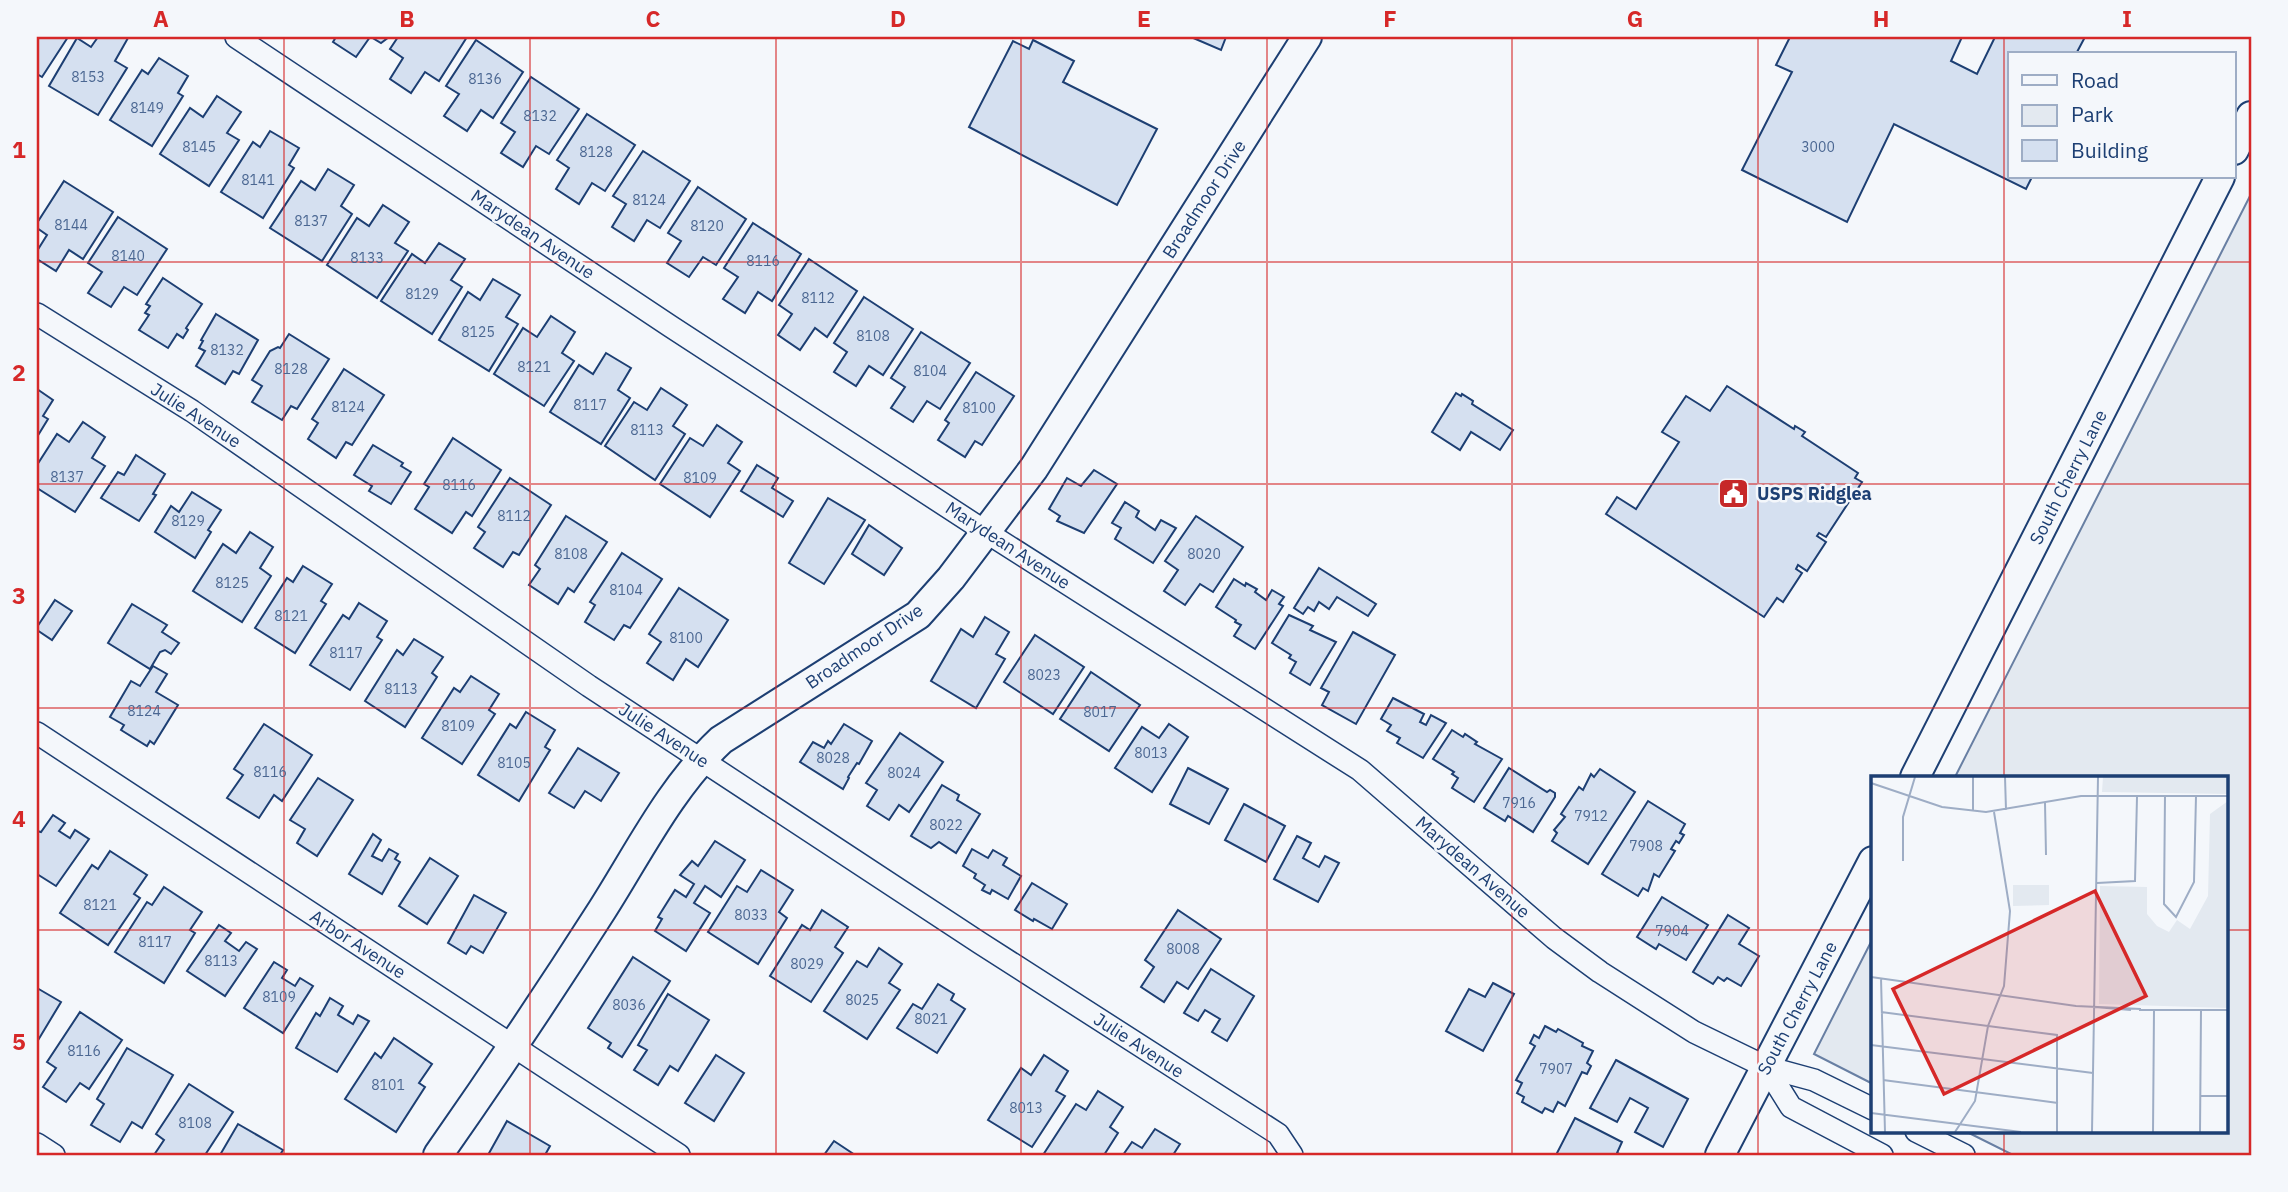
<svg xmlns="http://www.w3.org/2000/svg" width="2288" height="1192" font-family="'IBM Plex Sans',sans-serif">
<rect width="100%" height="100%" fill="#f4f7fb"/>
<g fill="#e3e9f0" stroke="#687fa3" stroke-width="2">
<path d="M2251 194V1155H2013L1965 1131H2227V777H1955Z"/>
<path d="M1873 938V1084L1814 1054Z"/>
</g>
<g fill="#d5e0f0" stroke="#1d3f73" stroke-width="2">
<path d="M37 37H68L42 77 37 74Z"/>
<path d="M98 37 128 38 115 61 127 68 98 115 49 86 77 38 91 47Z"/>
<path d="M336 37H370L356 57 333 42Z"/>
<path d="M371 37H389L381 43Z"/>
<path d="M398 37H467L439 81 425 72 411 93 390 79 403 58 390 49Z"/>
<path d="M1191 37H1226L1221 50Z"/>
<path d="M1790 37H1962L1951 61 1977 74 1995 37H2085L2076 54H2010V177H2032L2026 189 1894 124 1847 222 1742 170 1792 72 1776 65Z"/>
<path d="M476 40 523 72 493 118 481 110 467 131 444 116 459 94 446 86Z"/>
<path d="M1033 40 1074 61 1063 82 1157 129 1117 205 969 127 1013 41 1029 49Z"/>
<path d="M159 58 188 76 178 93 183 96 152 146 110 120 142 70 148 74Z"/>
<path d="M531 77 579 109 549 154 536 146 523 167 501 153 515 132 501 123Z"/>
<path d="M217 96 241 112 227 133 239 140 209 186 160 154 190 108 203 117Z"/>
<path d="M587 114 635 145 605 191 592 183 579 204 556 189 569 168 557 160Z"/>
<path d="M270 131 299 148 289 165 294 168 263 218 221 192 253 142 260 147Z"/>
<path d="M643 151 690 181 660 228 647 220 634 241 612 227 626 204 613 196Z"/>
<path d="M328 169 354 185 341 206 352 214 322 261 270 228 301 181 315 190Z"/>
<path d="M64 181 113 212 83 259 69 250 56 271 37 259V251L47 235 37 228V223Z"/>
<path d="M698 187 746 219 716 265 703 257 689 277 667 263 681 241 668 233Z"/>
<path d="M383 205 409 222 395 243 408 251 377 298 327 265 357 218 369 226Z"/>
<path d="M118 217 167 249 137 295 124 287 111 307 88 293 102 272 88 263Z"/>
<path d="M753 223 801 254 772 301 758 292 745 313 723 299 738 277 724 268Z"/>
<path d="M439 243 465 259 451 280 462 287 432 334 381 301 412 254 425 263Z"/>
<path d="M809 259 857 291 827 337 815 328 800 350 778 335 792 314 779 305Z"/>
<path d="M163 278 202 304 186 328 188 330 183 338 177 334 168 348 139 330 149 315 145 313 150 306 146 304Z"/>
<path d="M493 279 520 295 506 317 518 324 489 371 439 340 468 292 480 300Z"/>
<path d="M864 297 913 329 883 375 869 366 856 386 834 372 847 352 834 343Z"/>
<path d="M216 314 258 340 239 374 233 371 225 384 196 366 205 351 199 348 203 341 201 340Z"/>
<path d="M551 316 575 332 562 353 574 361 544 406 494 374 523 328 537 337Z"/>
<path d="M921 332 970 363 940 409 927 401 913 422 891 408 905 387 891 378Z"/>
<path d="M289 334 329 359 297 409 291 406 282 420 252 402 262 386 252 380 270 351 278 347 280 348Z"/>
<path d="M606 353 631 368 618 390 630 398 601 444 550 412 579 365 593 374Z"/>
<path d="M344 369 384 395 352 445 346 442 336 458 308 439 318 423 312 419Z"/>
<path d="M976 372 1014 396 982 445 975 441 965 457 938 440 949 423 945 420Z"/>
<path d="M1727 386 1794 429 1795 426 1805 432 1802 436 1858 473 1855 478 1862 482 1826 537 1819 533 1817 536 1826 542 1807 571 1798 565 1796 569 1802 573 1783 602 1777 598 1764 617 1606 514 1617 497 1636 509 1679 442 1662 432 1686 396 1710 411Z"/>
<path d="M661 388 687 405 673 426 685 434 655 480 605 446 634 402 647 410Z"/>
<path d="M37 389 53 400 43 416 48 419 37 437Z"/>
<path d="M1456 393 1461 396 1462 394 1473 401 1472 404 1513 430 1500 450 1471 432 1460 450 1432 432Z"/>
<path d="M83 422 105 437 92 458 105 466 75 512 37 488V465L57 434 69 442Z"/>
<path d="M717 425 742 442 728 463 740 471 710 517 660 484 690 438 703 446Z"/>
<path d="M453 438 501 470 472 516 466 512 452 533 415 509 429 487 424 484Z"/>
<path d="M373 445 403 463 401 466 411 472 391 504 369 491 372 486 354 475Z"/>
<path d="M136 455 165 474 153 494 156 495 139 521 101 498 118 472 124 475Z"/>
<path d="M757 465 778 478 772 488 793 501 783 517 741 491Z"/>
<path d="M1094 470 1117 484 1084 533 1057 521 1060 516 1049 509 1067 478 1081 486Z"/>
<path d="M510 478 551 505 519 555 513 552 503 567 474 548 485 532 478 527Z"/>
<path d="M192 492 221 510 208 530 211 532 195 558 155 532 171 506 179 512Z"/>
<path d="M828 498 865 520 824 584 789 563Z"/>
<path d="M1125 502 1139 511 1136 517 1155 530 1161 520 1176 528 1153 563 1115 539 1121 528 1112 523Z"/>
<path d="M566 516 607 542 574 592 568 588 558 604 529 585 540 569 535 565Z"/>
<path d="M1196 516 1243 547 1213 592 1200 584 1185 605 1164 591 1178 570 1165 561Z"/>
<path d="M869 525 902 548 884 575 852 554Z"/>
<path d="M250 532 273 547 260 568 271 576 242 622 193 591 223 544 236 553Z"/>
<path d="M622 553 662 579 630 628 624 625 614 640 585 622 595 605 590 602Z"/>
<path d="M303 566 332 584 321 601 326 604 295 653 255 628 287 578 293 582Z"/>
<path d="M1319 568 1376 604 1368 616 1337 597 1329 609 1319 602 1314 611 1308 607 1303 614 1294 608Z"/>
<path d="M1234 579 1245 586 1246 583 1257 589 1255 592 1266 600 1272 590 1284 597 1279 604 1283 606 1255 649 1234 636 1241 625 1235 622 1236 620 1216 607Z"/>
<path d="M679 588 728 620 698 667 686 659 673 680 647 663 661 642 649 634Z"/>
<path d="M55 600 72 611 52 640 37 630V627Z"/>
<path d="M359 603 387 621 377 637 382 640 350 690 310 665 343 615 349 619Z"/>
<path d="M132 604 167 625 162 632 179 643 171 654 165 650 160 652 150 669 108 643Z"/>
<path d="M1289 615 1313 626 1310 630 1336 642 1310 685 1290 673 1296 662 1289 658 1291 655 1272 643Z"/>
<path d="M985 617 1009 632 996 654 1005 659 976 708 931 681 961 629 973 637Z"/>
<path d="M1353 632 1395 655 1356 724 1322 705 1329 692 1321 688Z"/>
<path d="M1035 635 1084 667 1053 714 1004 682Z"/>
<path d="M414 639 443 657 432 673 437 677 405 727 365 701 397 650 403 655Z"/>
<path d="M153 666 167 674 156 692 178 705 154 744 150 741 147 746 121 730 124 725 110 717 131 681 140 686Z"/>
<path d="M1091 672 1140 705 1109 751 1060 719Z"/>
<path d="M471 676 499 694 489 710 495 714 462 764 422 738 454 688 460 692Z"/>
<path d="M1393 698 1424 714 1420 722 1426 725 1431 715 1446 723 1423 758 1397 743 1400 738 1387 731 1391 725 1381 719Z"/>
<path d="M526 712 555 730 545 747 550 750 519 801 478 775 510 724 516 728Z"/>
<path d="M264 724 312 755 282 801 274 795 259 818 227 798 243 775 234 769Z"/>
<path d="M844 724 872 741 859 764 857 763 848 777 849 778 843 789 800 762 813 742 824 748 828 741 831 744Z"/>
<path d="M1169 724 1188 737 1152 792 1115 768 1142 727 1159 738Z"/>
<path d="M1452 730 1463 737 1465 734 1477 742 1475 744 1502 759 1474 802 1452 788 1458 778 1452 774 1454 772 1433 759Z"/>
<path d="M900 733 943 762 909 812 899 805 889 820 867 806 877 790 866 783Z"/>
<path d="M578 748 619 773 601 801 585 791 574 808 549 793Z"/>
<path d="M1188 768 1228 789 1209 824 1170 804Z"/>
<path d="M1509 768 1547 792 1550 790 1555 793V797L1533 832 1508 816 1505 821 1484 808Z"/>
<path d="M1600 769 1635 792 1588 864 1552 841 1557 833 1554 830 1565 817 1561 814 1579 787 1583 790 1591 774 1594 777Z"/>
<path d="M318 778 353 800 317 856 297 843 305 829 290 820Z"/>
<path d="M942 785 959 795 957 800 980 814 956 853 939 842 931 848 911 836Z"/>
<path d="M1648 801 1685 824 1680 833 1684 835 1679 843 1676 841 1671 849 1675 851 1659 877 1654 874 1648 891 1643 888 1638 896 1602 874Z"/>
<path d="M1244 804 1285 826 1266 862 1225 840Z"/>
<path d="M53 815 65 823 59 831 70 838 75 830 89 839 56 886 37 874V831L41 832Z"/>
<path d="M373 834 381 840 372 856 382 861 389 849 398 854 395 859 400 862 382 894 349 874Z"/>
<path d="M1297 836 1311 843 1303 858 1319 867 1325 856 1339 863 1318 902 1274 879Z"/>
<path d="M715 841 745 860 721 897 705 886 694 903 710 913 686 951 655 931 662 919 658 917 675 890 686 897 694 884 680 875 692 861 698 866Z"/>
<path d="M972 849 988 858 993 850 1007 858 1003 865 1021 876 1008 899 992 890 990 894 982 890 985 885 974 878 976 874 963 866Z"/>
<path d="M110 851 147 875 134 894 140 898 108 945 60 913 92 865 98 869Z"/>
<path d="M430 858 458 876 427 924 399 906Z"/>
<path d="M761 870 793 890 779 912 787 918 758 964 708 932 737 886 747 892Z"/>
<path d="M1032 883 1067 904 1052 929 1034 919 1033 921 1015 910Z"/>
<path d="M164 887 202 912 190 930 195 933 164 983 115 952 147 902 152 905Z"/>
<path d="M474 895 506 913 483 953 471 946 466 954 448 943Z"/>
<path d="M1662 897 1708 925 1686 960 1659 944 1656 949 1637 937Z"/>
<path d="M822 910 848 927 835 947 843 953 811 1002 770 976 802 925 810 930Z"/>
<path d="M1178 910 1221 939 1188 989 1177 982 1164 1002 1141 987 1154 967 1145 960Z"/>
<path d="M1728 915 1749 928 1739 944 1759 956 1741 986 1727 978 1724 981 1718 977 1713 984 1693 972Z"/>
<path d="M219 925 231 933 225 941 239 951 246 942 257 949 225 996 187 971Z"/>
<path d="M879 948 902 964 889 983 900 990 867 1039 824 1011 857 961 867 967Z"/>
<path d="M633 957 670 981 622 1057 608 1048 611 1043 588 1028Z"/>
<path d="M274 962 287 970 282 978 295 986 300 978 313 986 283 1033 244 1008Z"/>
<path d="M1211 969 1254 996 1227 1041 1212 1032 1220 1019 1205 1010 1198 1021 1184 1013Z"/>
<path d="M1493 983 1514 994 1483 1051 1446 1031 1469 989 1485 997Z"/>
<path d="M938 984 954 994 951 1000 965 1009 937 1053 897 1028 913 1004 922 1009Z"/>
<path d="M37 988 61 1002 37 1042Z"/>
<path d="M668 994 709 1020 678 1071 670 1066 658 1085 634 1070 647 1050 638 1045Z"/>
<path d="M330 998 343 1006 338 1015 353 1024 358 1015 369 1021 337 1072 296 1048 316 1013 320 1016Z"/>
<path d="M80 1012 122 1040 89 1089 80 1083 66 1102 43 1087 56 1068 47 1062Z"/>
<path d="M1545 1026 1556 1032 1558 1029 1583 1043 1582 1046 1593 1051 1587 1063 1591 1066 1587 1074 1582 1072 1565 1106 1558 1102 1553 1112 1545 1108 1542 1113 1522 1102 1524 1097 1517 1093 1522 1083 1516 1080 1535 1046 1530 1043 1534 1035 1539 1038Z"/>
<path d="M394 1038 432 1064 419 1083 425 1087 396 1132 345 1099 375 1053 381 1058Z"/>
<path d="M127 1048 173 1075 142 1128 132 1122 120 1142 91 1125 104 1104 97 1099Z"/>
<path d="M716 1055 744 1073 714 1121 685 1103Z"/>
<path d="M1044 1055 1068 1071 1056 1091 1065 1096 1032 1147 988 1120 1021 1068 1031 1075Z"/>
<path d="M1616 1060 1688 1099 1663 1147 1635 1132 1648 1108 1630 1098 1617 1122 1590 1108Z"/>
<path d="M189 1084 233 1112 205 1155H154L164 1140 156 1134Z"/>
<path d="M1098 1091 1123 1107 1110 1127 1118 1133 1104 1155H1043L1076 1104 1086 1110Z"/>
<path d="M1575 1118 1622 1142 1617 1153 1622 1155H1556Z"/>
<path d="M507 1121 550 1146 545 1155H488Z"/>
<path d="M238 1124 283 1150 280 1155H220Z"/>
<path d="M1155 1129 1180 1144 1173 1155H1123L1132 1142 1142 1148Z"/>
<path d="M834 1141 855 1155H824Z"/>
</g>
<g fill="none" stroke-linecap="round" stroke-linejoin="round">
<defs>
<g id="minor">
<path d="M236 37 670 326 986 532 1360 770 1554 938 1600 972 1694 1032 1766 1067 1814 1080 1873 1109"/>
<path d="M37 314 192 411 589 686 980 943 1278 1134 1292 1155"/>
<path d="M37 733 679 1155"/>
<path d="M1766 1067 1791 1107 1882 1155"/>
<path d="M1916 1131 1964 1155"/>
<path d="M37 1144 54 1155"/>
</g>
<g id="tertiary">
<path d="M2234 150 2251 116"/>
<path d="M1915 777 2220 177"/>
<path d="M438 1155C494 1075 549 993 602 910 639 852 670 788 721 740L918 615 951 578 1034 468 1307 37"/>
<path d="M1720 1155 1873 861"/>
</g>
</defs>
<use href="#minor" stroke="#1d3f73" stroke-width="24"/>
<use href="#tertiary" stroke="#1d3f73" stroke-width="32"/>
<use href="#minor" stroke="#f4f7fb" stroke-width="21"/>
<use href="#tertiary" stroke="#f4f7fb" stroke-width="28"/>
</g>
<path fill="none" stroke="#d62828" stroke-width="2" stroke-opacity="0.55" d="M284 37V1155M530 37V1155M776 37V1155M1021 37V1155M1267 37V1155M1512 37V1155M1758 37V1155M2004 37V777M37 262H2251M37 484H2251M37 708H2251M37 930H1873M2227 930H2251M2004 1131V1155"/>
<defs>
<symbol id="civic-square" viewBox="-11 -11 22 22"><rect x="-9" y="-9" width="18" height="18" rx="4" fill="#c62828" stroke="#f4f7fb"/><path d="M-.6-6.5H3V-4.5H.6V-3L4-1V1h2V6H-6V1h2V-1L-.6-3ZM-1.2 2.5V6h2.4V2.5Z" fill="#fff"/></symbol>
</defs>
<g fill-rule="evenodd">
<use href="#civic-square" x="1716" y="476" width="35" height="35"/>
</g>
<g text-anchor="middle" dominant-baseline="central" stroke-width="5" stroke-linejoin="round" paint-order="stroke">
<g font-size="14" fill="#4b6792">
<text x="88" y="77">8153</text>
<text x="485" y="79">8136</text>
<text x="147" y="108">8149</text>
<text x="540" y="116">8132</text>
<text x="199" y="147">8145</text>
<text x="1818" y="147">3000</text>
<text x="596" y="152">8128</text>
<text x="258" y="180">8141</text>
<text x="649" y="200">8124</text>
<text x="311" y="221">8137</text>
<text x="71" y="225">8144</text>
<text x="707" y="226">8120</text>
<text x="128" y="256">8140</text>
<text x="367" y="258">8133</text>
<text x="763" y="261">8116</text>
<text x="422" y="294">8129</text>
<text x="818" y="298">8112</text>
<text x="478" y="332">8125</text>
<text x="873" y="336">8108</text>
<text x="227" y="350">8132</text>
<text x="534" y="367">8121</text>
<text x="291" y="369">8128</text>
<text x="930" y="371">8104</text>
<text x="590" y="405">8117</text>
<text x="348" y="407">8124</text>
<text x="979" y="408">8100</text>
<text x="647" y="430">8113</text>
<text x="67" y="477">8137</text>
<text x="700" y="478">8109</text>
<text x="459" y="485">8116</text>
<text x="514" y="516">8112</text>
<text x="188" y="521">8129</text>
<text x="571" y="554">8108</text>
<text x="1204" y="554">8020</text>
<text x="232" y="583">8125</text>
<text x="626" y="590">8104</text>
<text x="291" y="616">8121</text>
<text x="686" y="638">8100</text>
<text x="346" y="653">8117</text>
<text x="1044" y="675">8023</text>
<text x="401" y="689">8113</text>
<text x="144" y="711">8124</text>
<text x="1100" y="712">8017</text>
<text x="458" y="726">8109</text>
<text x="1151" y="753">8013</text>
<text x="833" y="758">8028</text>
<text x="514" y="763">8105</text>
<text x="270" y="772">8116</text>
<text x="904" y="773">8024</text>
<text x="1519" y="803">7916</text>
<text x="1591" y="816">7912</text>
<text x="946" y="825">8022</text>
<text x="1646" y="846">7908</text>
<text x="100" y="905">8121</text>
<text x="751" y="915">8033</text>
<text x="1672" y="931">7904</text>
<text x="155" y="942">8117</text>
<text x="1183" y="949">8008</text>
<text x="221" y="961">8113</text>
<text x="807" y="964">8029</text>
<text x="279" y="997">8109</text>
<text x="862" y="1000">8025</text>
<text x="629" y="1005">8036</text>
<text x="931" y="1019">8021</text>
<text x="84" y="1051">8116</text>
<text x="1556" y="1069">7907</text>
<text x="388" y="1085">8101</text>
<text x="1026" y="1108">8013</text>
<text x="195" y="1123">8108</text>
</g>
<g font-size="18" fill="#1d3f73" stroke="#f4f7fb">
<text transform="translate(1204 199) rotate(-57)">Broadmoor Drive</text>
<text transform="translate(533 234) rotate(34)">Marydean Avenue</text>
<text transform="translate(196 415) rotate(33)">Julie Avenue</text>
<text transform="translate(2068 477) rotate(-63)">South Cherry Lane</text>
<text transform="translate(1008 545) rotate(33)">Marydean Avenue</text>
<text transform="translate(864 646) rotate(-34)">Broadmoor Drive</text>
<text transform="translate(664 735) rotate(33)">Julie Avenue</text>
<text transform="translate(1473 867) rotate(41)">Marydean Avenue</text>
<text transform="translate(358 944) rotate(33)">Arbor Avenue</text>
<text transform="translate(1797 1008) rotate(-62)">South Cherry Lane</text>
<text transform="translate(1139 1045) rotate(33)">Julie Avenue</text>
</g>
<g font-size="18" font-weight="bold" fill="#1d3f73" stroke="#f4f7fb" text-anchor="start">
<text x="1757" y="493">USPS Ridglea</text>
</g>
</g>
<g transform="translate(1871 776)">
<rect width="357" height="357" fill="#f4f7fb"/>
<path d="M232 1H357V18L231 16ZM357 25V232L228 228 229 110 276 111V138L286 150 298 156 306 144 319 153 337 120 339 38ZM142 109H178V129L142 130Z" fill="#e3e9f0"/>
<path fill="none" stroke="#9eadc5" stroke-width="2" d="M102 1V34M134 1 135 34M0 7 71 31 115 36 210 20H357M294 19 293 128 305 141 323 106 325 20M174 27 175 79M32 85V41L44 1M226 107 264 105 266 21M0 201 205 230 270 233M10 202 14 356M224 231 260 234M268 234H357M10 236 186 259V356M0 269 222 297M12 304 187 327M329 320H357M0 337 150 356M84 356 104 325 117 250 133 210 139 135 123 36M221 356 227 1M282 356 283 234M329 356 330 234"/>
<path fill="#d62828" fill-opacity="0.15" stroke="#d62828" stroke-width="3.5" d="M224 115 275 220 73 318 22 213Z"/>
<rect width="357" height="357" fill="none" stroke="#1d3f73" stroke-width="3.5"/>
</g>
<rect width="2288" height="1192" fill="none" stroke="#f4f7fb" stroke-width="77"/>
<rect x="2008" y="52" width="228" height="126" fill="#f4f7fb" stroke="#9eadc5" stroke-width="2"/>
<rect x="2022" y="75" width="35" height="10" fill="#f4f7fb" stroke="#9eadc5" stroke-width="2"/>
<text x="2071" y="88" font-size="21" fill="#1d3f73">Road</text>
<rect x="2022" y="105" width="35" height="21" fill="#e3e9f0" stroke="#9eadc5" stroke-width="2"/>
<text x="2071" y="122" font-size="21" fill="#1d3f73">Park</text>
<rect x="2022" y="140" width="35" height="21" fill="#d5e0f0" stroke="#9eadc5" stroke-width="2"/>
<text x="2071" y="158" font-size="21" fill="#1d3f73">Building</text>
<rect x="38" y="38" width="2212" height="1116" fill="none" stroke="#d62828" stroke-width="2.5"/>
<g font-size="23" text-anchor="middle" font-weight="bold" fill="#d62828">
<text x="161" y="27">A</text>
<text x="407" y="27">B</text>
<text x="653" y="27">C</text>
<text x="898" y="27">D</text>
<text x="1144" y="27">E</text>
<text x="1390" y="27">F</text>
<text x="1635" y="27">G</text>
<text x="1881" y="27">H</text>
<text x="2127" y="27">I</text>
<text x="19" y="158">1</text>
<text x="19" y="381">2</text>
<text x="19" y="604">3</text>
<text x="19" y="827">4</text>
<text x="19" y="1050">5</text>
</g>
</svg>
